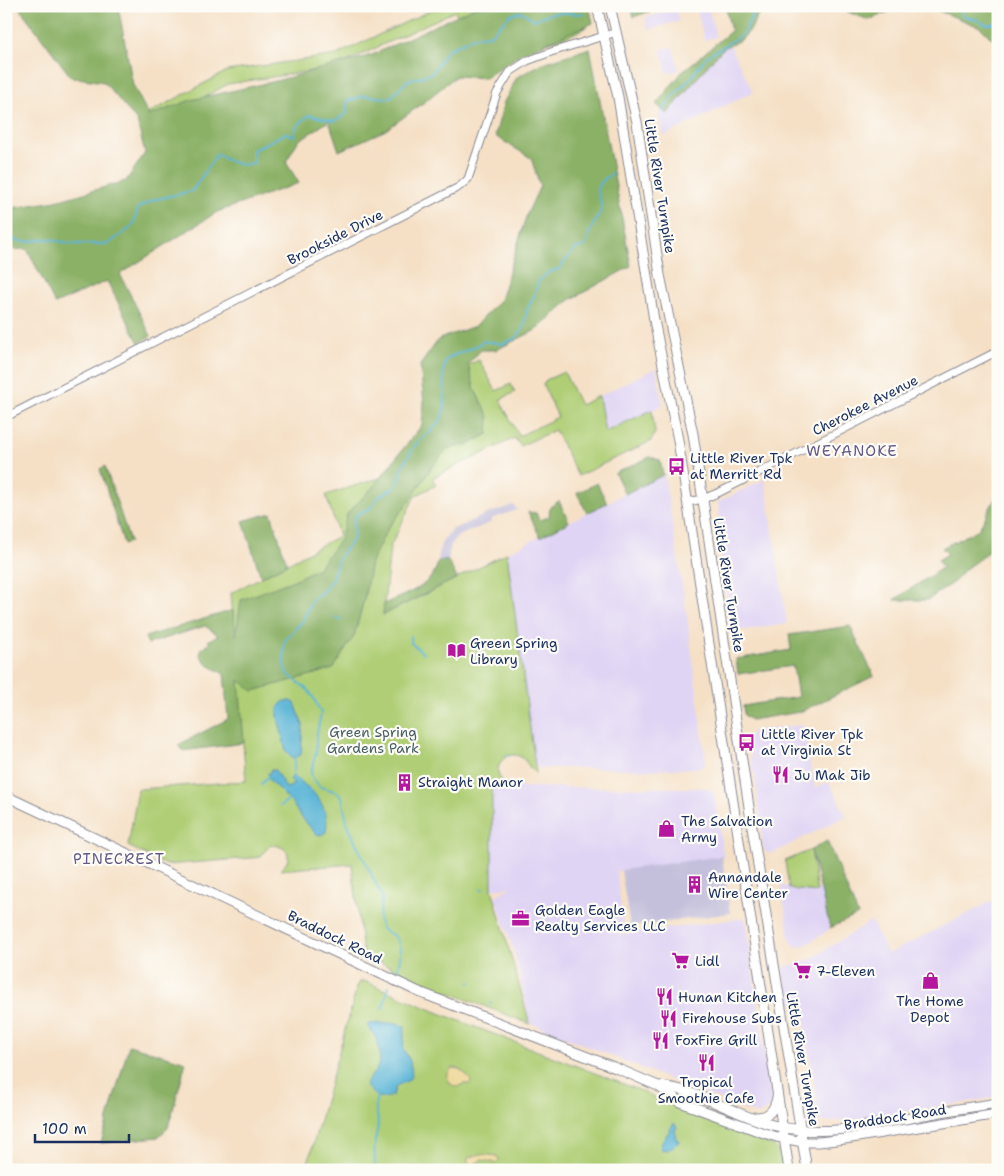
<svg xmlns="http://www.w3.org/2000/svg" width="1004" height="1176" font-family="'Shantell Sans',sans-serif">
<rect width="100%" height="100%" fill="#fdfcf7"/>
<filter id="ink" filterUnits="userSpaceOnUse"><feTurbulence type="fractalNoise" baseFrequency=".02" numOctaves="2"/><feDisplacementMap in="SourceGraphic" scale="10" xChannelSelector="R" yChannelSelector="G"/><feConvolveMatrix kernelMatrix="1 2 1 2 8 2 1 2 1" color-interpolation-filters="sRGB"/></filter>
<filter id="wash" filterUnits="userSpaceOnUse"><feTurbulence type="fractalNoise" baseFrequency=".0096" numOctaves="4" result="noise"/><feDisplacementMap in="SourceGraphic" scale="20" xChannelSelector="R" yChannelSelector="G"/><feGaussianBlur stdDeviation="1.12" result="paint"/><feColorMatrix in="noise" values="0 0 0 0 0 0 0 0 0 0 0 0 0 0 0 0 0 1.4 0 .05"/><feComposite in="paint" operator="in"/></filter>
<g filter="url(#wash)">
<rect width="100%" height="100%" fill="#f5e0c6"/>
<g fill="#e0d4f4">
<path d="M708 6 716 37 704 40 697 9Z"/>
<path d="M676 9 679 21 648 30 645 18Z"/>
<path d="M727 40 753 92 664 136 658 115Z"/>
<path d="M673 47 679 70 667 73 661 50Z"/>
<path d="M656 368 663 405 605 433 599 396Z"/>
<path d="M664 474 685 602 706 762 704 764V767L698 768 647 770 606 768H537V765H534L507 553Z"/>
<path d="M765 479 787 624 732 632 716 520 720 519 718 502Z"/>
<path d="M802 725 815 788 829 782 846 816 773 853H767L763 847 755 774H753L748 739 753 731Z"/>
<path d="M511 787 707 788 714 793 724 857 612 872H617L623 925 618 935 745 918 772 1103 770 1108 758 1115 530 1023 514 951 495 896 511 887 492 889V788Z"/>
<path d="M781 886 823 889 829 930 809 943 800 947 795 946 790 940Z"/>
<path d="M998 898V1097L864 1119 820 1122 801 999 789 1005 783 971 785 967 811 959 871 921 888 954Z"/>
</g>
<g fill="#c4c0db">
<path d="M514 505 517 510 491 519 492 522 458 536 450 546 448 561H438L441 544 451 530 487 514Z"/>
<path d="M722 856 730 913 630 927 621 870Z"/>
</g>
<g fill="#afce75" stroke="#657e6a">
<path d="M440 6H579L585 28 567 37 481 63 455 11 335 67 228 84 140 133 138 119 227 71 336 55Z"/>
<path d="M479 360 496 391 511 384 515 392 500 400 519 436 558 417 543 385 546 380 564 372 580 405 599 396 605 432 652 410 655 433 651 441 578 476 555 430 520 446 515 438 432 478 436 485 415 496 390 547 383 615 507 553 536 773C528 769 528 760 519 756 502 749 486 776 511 787L492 788V889L530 1024 419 981 363 954 352 864 280 870C295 858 288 845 270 845L260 857 252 858 166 865 128 846 138 789 246 781 231 593 339 536 326 495 398 472 433 429 455 371Z"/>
<path d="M811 850 817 892 789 889 785 861Z"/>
<path d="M364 981 439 1013 644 1092 685 1112 774 1146 780 1152 783 1170H306L357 987 360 982Z"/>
</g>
<g fill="#8bb166" stroke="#537062">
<path d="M18 6H118L133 85 149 116 191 100 276 81 372 55 477 6H589L593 23 522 53 485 78 456 76 423 103 386 130 339 151 329 121 298 141 286 162 299 183 217 212 120 274 151 336 139 343 107 281 55 304 27 249 6 250V208H12L56 201 126 181 145 153 137 121 104 82 71 77Z"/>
<path d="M631 6H666L633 17Z"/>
<path d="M725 6H778L758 14 751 29 742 39 724 48 715 57 667 114 656 104 683 71 731 31Z"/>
<path d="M816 6H902L869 20 835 7Z"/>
<path d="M920 6H998V40L990 37 980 27 939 11Z"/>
<path d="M590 48 631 266 570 300 536 330 496 350H481L468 364 475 390 489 417 488 434 470 444 447 449 432 467 409 502 388 528 371 562 364 600 354 636 333 669 253 691 239 680 244 743 183 751 178 745 228 719 224 674 208 665 200 655 201 649 210 644 208 641 218 635 205 626 148 644 145 637 233 610 236 635 241 600 294 580 318 568 340 540 347 514 372 488 422 425 424 403 420 365 439 339 475 326 500 300 527 214 540 186 531 158 495 136 504 102 517 77 543 63Z"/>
<path d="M650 457 660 460 663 475 625 494 615 473Z"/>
<path d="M105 466 130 542 124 544 100 469Z"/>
<path d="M597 483 607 503 587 513 577 493Z"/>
<path d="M998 490V545L964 570 955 581 928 600H894L942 568 938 560 948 554 942 548 979 529 997 495Z"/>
<path d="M559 501 569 522 540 537 528 512 536 513 539 520 549 517 550 507Z"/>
<path d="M271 513 287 564 261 577 243 521Z"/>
<path d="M438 561H448L457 578 383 615 384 604C404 594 434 587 438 561Z"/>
<path d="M850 626 874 676 800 712 751 720 744 715 743 706 798 697 793 666 738 674 736 659 791 650 789 635Z"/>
<path d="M827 841 858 915 830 928 811 850Z"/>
<path d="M129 1045 186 1062 168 1128 158 1137 101 1143Z"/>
</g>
<g fill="#eeda9e" stroke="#84847e">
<path d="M453 1068C462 1068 466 1075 471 1081L470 1084H463L457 1087C447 1085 444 1073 453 1068Z"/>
<path d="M480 1154 497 1156 499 1160 496 1163 482 1160 472 1165 468 1163V1158Z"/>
</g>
<g fill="#58b4d6" stroke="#3a729a">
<path d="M284 701H290L295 703 303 725 301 755 293 758 286 751 278 718V710L280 705Z"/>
<path d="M271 770H275L286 788 292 786 293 783 290 779 293 776C312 789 331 806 326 832L321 835 316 834 298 813 292 803 269 780 268 774Z"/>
<path d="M397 1023 405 1027 403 1048 410 1061 412 1074 409 1080 396 1086 393 1095C381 1102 374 1096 366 1086 367 1079 372 1076 376 1070 384 1055 378 1037 368 1027V1024Z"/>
<path d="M674 1123 677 1126 675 1132 676 1139 679 1140V1142L668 1150 660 1149 661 1144Z"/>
</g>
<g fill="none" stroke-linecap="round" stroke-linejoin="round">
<g stroke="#58b4d6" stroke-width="2">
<path d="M957 6 963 16 978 20 985 24H998"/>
<path d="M634 12 645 6"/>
<path d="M663 111 672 97 689 80 706 57 743 34 752 16 755 6"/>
<path d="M6 238 24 242 48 239 73 244H108L133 226 138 208 153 200 192 191 217 154C229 162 240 167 254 163L253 150 286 133 294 136 296 127 309 115 335 121 347 113V101L364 96 390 98 408 80 421 77 433 72 447 50 474 37 490 35 511 14 522 12 535 20C550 10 565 13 583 14"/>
<path d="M334 618 341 619"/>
<path d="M411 636V643L423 653"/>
<path d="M507 756 509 755"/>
<path d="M293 776 295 758"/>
<path d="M261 784 269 776"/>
<path d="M280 806 289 800"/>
<path d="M481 889H483"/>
<path d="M395 974C400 964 404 946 394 936 388 932 382 932 380 924 377 914 383 906 382 896L355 841 347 822 342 797 335 791 320 787 312 777 311 772 316 752V739L321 713 313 697 308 690 290 676 286 672 284 665V645L286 639 302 622 312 600 324 590 332 579 339 557 354 538V520L357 514 371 508 377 498 395 487 399 482 402 467 416 444 429 433 441 420 444 410 445 394 443 373 446 360 452 356 470 349 485 341 502 344 516 338 523 329 527 310 535 294 538 281 549 272 559 269 575 249 585 246 588 240 590 230 598 217 602 207 597 189 604 179 612 174"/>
<path d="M470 983V982"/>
<path d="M490 1003 491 1004"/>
<path d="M383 1008 389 986"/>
<path d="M375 1170C375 1160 374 1151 375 1142 375 1136 378 1130 378 1123 378 1111 373 1110 377 1096"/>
</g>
</g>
</g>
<g filter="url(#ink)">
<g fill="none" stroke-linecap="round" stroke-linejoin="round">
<defs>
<g id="minor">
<path d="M6 417 459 187 468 179 497 93 510 72 527 61 551 52 617 32"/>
<path d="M688 502 703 499 720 492 998 351"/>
</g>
<g id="major">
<path d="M597 6 618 97 654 320 678 440 789 1170"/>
<path d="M610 6 637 122 660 275 693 434 752 827 807 1170"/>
<path d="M6 796 419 992 616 1068 658 1086 680 1102 761 1132 777 1137 803 1142H819L845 1139 998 1114"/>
<path d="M659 1086C700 1089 736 1117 777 1126 824 1137 869 1126 915 1117 943 1111 970 1107 998 1103"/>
<path d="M755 1117C768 1118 775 1110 777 1097"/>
</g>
</defs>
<use href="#minor" stroke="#888892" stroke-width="9"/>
<use href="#major" stroke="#888892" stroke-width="11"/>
<use href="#minor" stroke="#fff" stroke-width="7"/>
<use href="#major" stroke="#fff" stroke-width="9"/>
</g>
</g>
<defs>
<symbol id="bus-bare" viewBox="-9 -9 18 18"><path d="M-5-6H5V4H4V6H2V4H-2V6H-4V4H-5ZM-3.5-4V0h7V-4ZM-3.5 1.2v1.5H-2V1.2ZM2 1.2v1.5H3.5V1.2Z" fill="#b5179e" stroke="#fdfcf7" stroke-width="2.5" paint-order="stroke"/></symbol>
<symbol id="library-bare" viewBox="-9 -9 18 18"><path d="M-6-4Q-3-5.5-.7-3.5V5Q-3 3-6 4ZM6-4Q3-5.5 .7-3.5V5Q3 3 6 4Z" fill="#b5179e" stroke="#fdfcf7" stroke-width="2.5" paint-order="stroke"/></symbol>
<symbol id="restaurant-bare" viewBox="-9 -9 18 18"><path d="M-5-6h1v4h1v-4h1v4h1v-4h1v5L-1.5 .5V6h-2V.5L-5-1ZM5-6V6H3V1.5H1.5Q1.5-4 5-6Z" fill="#b5179e" stroke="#fdfcf7" stroke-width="2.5" paint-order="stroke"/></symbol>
<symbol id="building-bare" viewBox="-9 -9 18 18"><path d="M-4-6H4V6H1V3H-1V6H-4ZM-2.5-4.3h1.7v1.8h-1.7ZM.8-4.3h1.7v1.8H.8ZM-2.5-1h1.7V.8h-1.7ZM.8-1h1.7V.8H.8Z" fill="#b5179e" stroke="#fdfcf7" stroke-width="2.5" paint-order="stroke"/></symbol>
<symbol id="shop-bare" viewBox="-9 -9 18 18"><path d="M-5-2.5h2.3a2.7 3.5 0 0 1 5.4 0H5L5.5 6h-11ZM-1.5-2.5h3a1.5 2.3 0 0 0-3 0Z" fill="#b5179e" stroke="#fdfcf7" stroke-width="2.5" paint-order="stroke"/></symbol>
<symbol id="office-bare" viewBox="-9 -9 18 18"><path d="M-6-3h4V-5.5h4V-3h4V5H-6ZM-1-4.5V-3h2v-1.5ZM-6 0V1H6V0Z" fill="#b5179e" stroke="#fdfcf7" stroke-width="2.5" paint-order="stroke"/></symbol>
<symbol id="supermarket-bare" viewBox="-9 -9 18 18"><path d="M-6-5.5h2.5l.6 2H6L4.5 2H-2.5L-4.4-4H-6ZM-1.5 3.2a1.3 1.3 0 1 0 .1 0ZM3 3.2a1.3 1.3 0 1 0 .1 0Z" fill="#b5179e" stroke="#fdfcf7" stroke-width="2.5" paint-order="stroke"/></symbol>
</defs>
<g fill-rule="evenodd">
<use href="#bus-bare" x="664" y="454" width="25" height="25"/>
<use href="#library-bare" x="444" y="638" width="25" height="25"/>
<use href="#bus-bare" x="734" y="730" width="25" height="25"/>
<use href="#restaurant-bare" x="768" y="762" width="25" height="25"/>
<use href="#building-bare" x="392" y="770" width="25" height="25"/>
<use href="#shop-bare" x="654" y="816" width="25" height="25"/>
<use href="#building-bare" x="682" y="872" width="25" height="25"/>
<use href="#office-bare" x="508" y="906" width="25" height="25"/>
<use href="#supermarket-bare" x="668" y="948" width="25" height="25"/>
<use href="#supermarket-bare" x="790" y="958" width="25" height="25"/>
<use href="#shop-bare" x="918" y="968" width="25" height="25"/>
<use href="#restaurant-bare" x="652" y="984" width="25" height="25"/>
<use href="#restaurant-bare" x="656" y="1006" width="25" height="25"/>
<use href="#restaurant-bare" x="648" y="1028" width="25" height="25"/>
<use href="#restaurant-bare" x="694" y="1050" width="25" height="25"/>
</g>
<g text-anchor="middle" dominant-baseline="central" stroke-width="4.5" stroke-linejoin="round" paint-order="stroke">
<g font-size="14" fill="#1b2f5e" stroke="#fdfcf7">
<text transform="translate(660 186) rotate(81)">Little River Turnpike</text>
<text transform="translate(335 237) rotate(-27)">Brookside Drive</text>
<text transform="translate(865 405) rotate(-27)">Cherokee Avenue</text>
<text transform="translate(729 585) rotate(81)">Little River Turnpike</text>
<text transform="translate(335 937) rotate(26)">Braddock Road</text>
<text transform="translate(803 1059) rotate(80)">Little River Turnpike</text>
<text transform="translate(895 1117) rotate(-9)">Braddock Road</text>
</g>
<g font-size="14" fill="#1b2f5e" stroke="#fdfcf7" text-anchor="start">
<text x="690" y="458">Little River Tpk<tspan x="690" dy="16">at Merritt Rd</tspan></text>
<text x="470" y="643">Green Spring<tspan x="470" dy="16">Library</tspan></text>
<text x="761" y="734">Little River Tpk<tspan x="761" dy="16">at Virginia St</tspan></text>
<text x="794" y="775">Ju Mak Jib</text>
<text x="418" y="782">Straight Manor</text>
<text x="681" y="821">The Salvation<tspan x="681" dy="16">Army</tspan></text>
<text x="708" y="877">Annandale<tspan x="708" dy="16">Wire Center</tspan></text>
<text x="535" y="910">Golden Eagle<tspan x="535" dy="16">Realty Services LLC</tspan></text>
<text x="695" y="961">Lidl</text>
<text x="816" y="971">7-Eleven</text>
<text x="678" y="997">Hunan Kitchen</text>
<text x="930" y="1001" text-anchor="middle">The Home<tspan x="930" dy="16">Depot</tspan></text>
<text x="682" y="1018">Firehouse Subs</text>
<text x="675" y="1040">FoxFire Grill</text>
<text x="706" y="1082" text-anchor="middle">Tropical<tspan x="706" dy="16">Smoothie Cafe</tspan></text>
</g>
<g font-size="14" fill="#475f65" stroke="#fdfcf7">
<text x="373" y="732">Green Spring<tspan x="373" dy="16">Gardens Park</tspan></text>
</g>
<g font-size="15" letter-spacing="1" fill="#635a89" stroke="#fdfcf7">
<text x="852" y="451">WEYANOKE</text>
<text x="119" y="859">PINECREST</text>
</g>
</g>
<rect width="1004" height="1176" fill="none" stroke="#fdfcf7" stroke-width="25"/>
<path d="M35 1134v8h94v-8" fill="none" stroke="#1b2f5e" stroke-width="2.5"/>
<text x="42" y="1134" font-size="15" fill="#1b2f5e" stroke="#fdfcf7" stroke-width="4" paint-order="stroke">100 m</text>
</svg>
